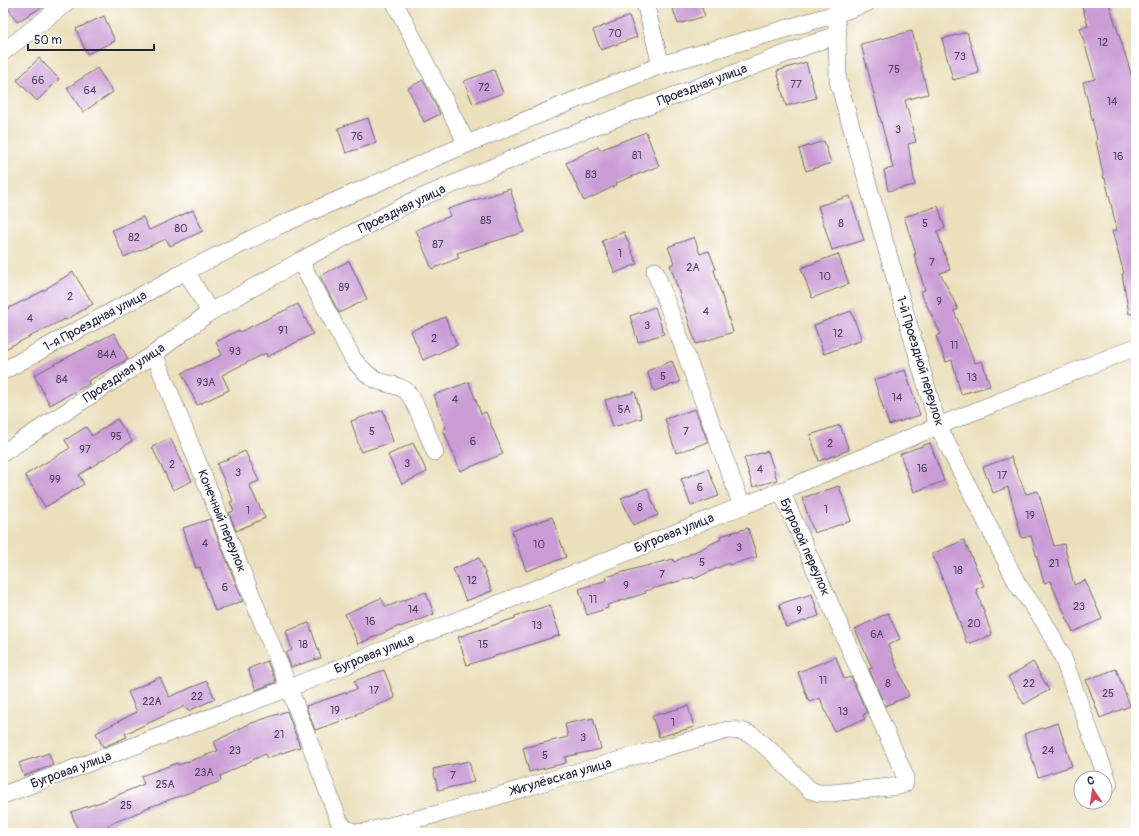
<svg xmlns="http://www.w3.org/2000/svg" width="1139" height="836" font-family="Pangolin,sans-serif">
<rect width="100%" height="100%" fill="#fff"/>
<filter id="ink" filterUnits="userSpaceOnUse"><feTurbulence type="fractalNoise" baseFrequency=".025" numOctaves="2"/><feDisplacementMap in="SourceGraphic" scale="8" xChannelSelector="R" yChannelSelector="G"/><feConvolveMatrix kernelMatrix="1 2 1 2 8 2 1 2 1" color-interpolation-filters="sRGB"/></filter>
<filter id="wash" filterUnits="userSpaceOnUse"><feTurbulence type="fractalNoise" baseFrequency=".012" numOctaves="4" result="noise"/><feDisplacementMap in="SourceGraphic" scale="16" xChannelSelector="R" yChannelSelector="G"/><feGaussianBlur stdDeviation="0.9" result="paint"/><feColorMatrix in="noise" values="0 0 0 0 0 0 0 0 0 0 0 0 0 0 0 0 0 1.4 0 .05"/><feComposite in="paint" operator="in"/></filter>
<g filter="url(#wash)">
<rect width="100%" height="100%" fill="#ebdfbc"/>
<g id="blocks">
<g fill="#ca9bd5">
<path d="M5 3H49L17 22Z"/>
<path d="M671 3H700L705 16 678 24Z"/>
<path d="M1081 3H1109L1130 70 1136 92V313L1129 314 1122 274 1124 273 1112 231 1117 230 1105 178 1104 179 1096 140 1097 139 1083 82 1095 79 1080 28 1088 26Z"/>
<path d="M104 16 115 41 87 54 76 29Z"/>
<path d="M629 16 637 37 601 50 593 30Z"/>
<path d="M912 31 928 94 905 100 916 142 908 144 915 185 888 191 884 170 893 168 861 44Z"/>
<path d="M967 32 979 73 953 80 942 39Z"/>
<path d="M39 58 59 79 37 101 17 80Z"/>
<path d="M806 62 816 98 786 106 777 71Z"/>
<path d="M97 68 113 92 83 112 67 88Z"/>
<path d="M494 70 503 93 473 104 464 81Z"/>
<path d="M423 80 440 114 424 122 408 88Z"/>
<path d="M368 118 376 143 346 153 338 128Z"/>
<path d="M646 132 659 166 616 183 617 185 584 201 566 163 598 147 600 150Z"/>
<path d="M824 141 831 163 806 171 799 149Z"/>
<path d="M510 189 524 232 457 253 459 258 432 269 416 230 450 216 448 209Z"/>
<path d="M850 196 864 240 832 250 818 206Z"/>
<path d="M938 206 945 228 937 231 950 270 940 273 958 309 954 311 975 363 982 361 990 386 961 394 952 360 946 362 936 336 941 334 920 292 925 290 914 254H916L904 217Z"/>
<path d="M193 210 203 231 170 246 166 239 124 257 112 230 143 217 149 230Z"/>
<path d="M624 232 637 264 615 273 602 241Z"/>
<path d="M694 237 700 254 709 251 716 269 714 270 733 332 696 344 670 265 674 263 668 247Z"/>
<path d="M838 254 849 284 812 298 801 268Z"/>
<path d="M349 261 367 299 339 313 320 276Z"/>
<path d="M73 272 93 304 66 320 65 319 3 350V311L47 289V288Z"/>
<path d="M298 304 313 334 267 357 266 353 222 375 229 390 197 405 182 373 222 355 216 342 239 330 240 332Z"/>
<path d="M655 307 664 334 638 342 630 316Z"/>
<path d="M851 311 862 340 824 354 814 325Z"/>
<path d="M445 317 457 345 423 360 411 331Z"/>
<path d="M114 333 128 359 88 381 89 384 50 405 34 375Z"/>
<path d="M672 361 680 382 654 391 647 371Z"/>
<path d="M905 370 920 415 889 425 874 380Z"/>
<path d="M469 382 481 414 486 412 503 454 460 471 443 429 446 428 434 395Z"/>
<path d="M635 392 642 418 613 427 605 400Z"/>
<path d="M695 409 708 442 676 453 665 419Z"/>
<path d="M383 410 393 442 361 452 351 421Z"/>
<path d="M117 419 132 441 79 475 84 484 45 507 25 475 70 448 65 440 86 427 92 436Z"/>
<path d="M840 425 849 450 819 461 810 435Z"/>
<path d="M170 438 192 481 173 490 152 447Z"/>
<path d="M413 443 427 472 402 484 388 455Z"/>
<path d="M930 443 944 481 914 492 900 454Z"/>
<path d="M245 451 259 481 249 485 265 518 236 531 229 513 234 511 230 502 233 501 217 464Z"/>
<path d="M768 451 777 480 753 487 744 458Z"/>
<path d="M1011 457 1026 494 1038 491 1054 546 1064 544 1074 585 1085 580 1102 619 1073 632 1050 581 1044 583 1031 536 1022 538 1008 487 993 493 983 467Z"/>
<path d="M708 469 719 496 691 506 681 479Z"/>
<path d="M839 486 851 521 814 533 802 498Z"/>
<path d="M647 488 658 515 633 525 621 498Z"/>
<path d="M552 517 566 557 526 571 512 531Z"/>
<path d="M210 519 243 601 215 611 200 567 196 568 183 528Z"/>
<path d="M748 528 757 557 729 565 728 563 694 579 693 577 645 591 646 593 607 605 608 608 587 615 579 589 607 580 606 577 638 568 673 559 674 562 721 539 720 536Z"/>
<path d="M964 540 984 586 976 589 992 635 967 644 954 607 932 554Z"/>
<path d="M479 558 492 591 466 601 453 569Z"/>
<path d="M426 592 434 614 400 627 399 626 358 644 345 614 381 598 386 607Z"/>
<path d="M812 594 819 616 786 627 779 604Z"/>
<path d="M550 605 560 635 467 665 458 637 515 618V616Z"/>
<path d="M888 613 900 639 888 645 909 696 885 706 869 669 872 668 855 629Z"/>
<path d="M309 623 321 658 291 667 286 653 292 650 286 631Z"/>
<path d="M836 657 844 679 851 677 867 713 863 715 865 719 834 731 820 698 809 702 798 672Z"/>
<path d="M267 661 276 682 256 690 248 669Z"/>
<path d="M1033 662 1049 690 1024 704 1008 677Z"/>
<path d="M1116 669 1130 706 1100 718 1086 680Z"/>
<path d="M384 670 395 698 356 714V716L315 730 306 706 357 689 354 681Z"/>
<path d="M160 677 169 697 207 681 215 699 188 711 185 706 125 734 127 737 103 747 96 733 137 712 128 692Z"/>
<path d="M688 706 694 727 659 737 652 716Z"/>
<path d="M287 711 300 747 267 758 265 754 220 776 221 781 144 809V810L108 825 109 828 95 833H79L71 812 101 802 144 784 141 776 177 763 178 765 218 751 214 742 249 724Z"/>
<path d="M593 718 601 749 565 757 566 763 529 772 523 748 568 737 565 724Z"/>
<path d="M1058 723 1072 766 1038 777 1024 734Z"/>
<path d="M49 753 53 765 24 776 19 763Z"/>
<path d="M469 761 474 782 438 790 433 769Z"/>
</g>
</g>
</g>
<g filter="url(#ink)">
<use href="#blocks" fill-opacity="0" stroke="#686468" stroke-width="1"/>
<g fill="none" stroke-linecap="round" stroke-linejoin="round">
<defs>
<g id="minor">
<path d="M395 3 467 144"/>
<path d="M645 3 661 65"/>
<path d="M837 25 838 81 938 426 1018 585 1043 620 1062 655 1109 784"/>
<path d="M3 52 66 3"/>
<path d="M300 261 353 359C360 367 368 377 379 381 387 384 398 385 405 390 415 397 429 439 435 452"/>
<path d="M186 271 210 312"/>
<path d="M154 354 289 688 339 821C345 831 354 833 365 832L445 812 574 773 728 730 741 731 752 735 772 752 810 790 819 793H831L900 786 905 783V776L781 491 742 506 655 271"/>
<path d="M3 371 186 271 278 226 467 144 661 65 836 14 867 3"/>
<path d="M3 453 154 354 210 312 300 261 413 201 550 143 838 34"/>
<path d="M781 491 938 426 1136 347"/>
<path d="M3 795 289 688 742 506"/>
</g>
</defs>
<use href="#minor" stroke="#686468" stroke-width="18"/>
<use href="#minor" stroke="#fff" stroke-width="17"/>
</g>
</g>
<g text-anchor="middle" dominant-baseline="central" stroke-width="3.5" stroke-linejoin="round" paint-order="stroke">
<g font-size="11" fill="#4c4062">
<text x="615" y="33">70</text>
<text x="1103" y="42">12</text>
<text x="960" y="56">73</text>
<text x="894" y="69">75</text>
<text x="38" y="80">66</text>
<text x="796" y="84">77</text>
<text x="484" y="87">72</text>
<text x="90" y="90">64</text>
<text x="1112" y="101">14</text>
<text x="898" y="129">3</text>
<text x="357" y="136">76</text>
<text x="637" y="155">81</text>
<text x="1118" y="156">16</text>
<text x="591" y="174">83</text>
<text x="486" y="220">85</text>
<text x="841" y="223">8</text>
<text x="925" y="223">5</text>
<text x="181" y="228">80</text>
<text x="134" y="237">82</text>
<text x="438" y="244">87</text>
<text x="620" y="253">1</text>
<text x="932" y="262">7</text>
<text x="693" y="267">2А</text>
<text x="825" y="276">10</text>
<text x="344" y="287">89</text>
<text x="70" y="296">2</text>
<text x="939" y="301">9</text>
<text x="706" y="311">4</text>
<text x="30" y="318">4</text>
<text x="647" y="325">3</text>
<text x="283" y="330">91</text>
<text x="838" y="333">12</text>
<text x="434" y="338">2</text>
<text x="954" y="345">11</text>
<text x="235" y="351">93</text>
<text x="107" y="354">84А</text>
<text x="663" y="376">5</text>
<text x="972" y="377">13</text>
<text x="62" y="379">84</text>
<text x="206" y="382">93А</text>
<text x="897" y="397">14</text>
<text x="455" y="399">4</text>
<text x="624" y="409">5А</text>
<text x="372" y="431">5</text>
<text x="686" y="431">7</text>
<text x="116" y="436">95</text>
<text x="473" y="441">6</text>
<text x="830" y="443">2</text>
<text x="85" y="449">97</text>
<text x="407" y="463">3</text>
<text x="172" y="464">2</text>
<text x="922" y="468">16</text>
<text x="760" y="469">4</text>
<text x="238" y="472">3</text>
<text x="1002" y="475">17</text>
<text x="55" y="479">99</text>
<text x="700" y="487">6</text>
<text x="640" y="507">8</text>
<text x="826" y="509">1</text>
<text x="248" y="510">1</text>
<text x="1030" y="515">19</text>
<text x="205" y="543">4</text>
<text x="539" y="544">10</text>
<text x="739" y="547">3</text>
<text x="702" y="562">5</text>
<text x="1054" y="563">21</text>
<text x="958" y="570">18</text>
<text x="662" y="574">7</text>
<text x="472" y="580">12</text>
<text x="626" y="585">9</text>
<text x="225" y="587">6</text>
<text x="593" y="599">11</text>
<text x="1079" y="606">23</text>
<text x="413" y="609">14</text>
<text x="799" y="610">9</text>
<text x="370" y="621">16</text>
<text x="974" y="623">20</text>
<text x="537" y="625">13</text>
<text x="877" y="634">6А</text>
<text x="303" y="644">18</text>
<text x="483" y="644">15</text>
<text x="823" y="680">11</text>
<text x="888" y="683">8</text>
<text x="1029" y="683">22</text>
<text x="374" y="690">17</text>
<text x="1108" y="693">25</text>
<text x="197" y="696">22</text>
<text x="152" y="701">22А</text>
<text x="335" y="710">19</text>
<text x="843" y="711">13</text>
<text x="673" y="722">1</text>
<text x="279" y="734">21</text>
<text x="583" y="737">3</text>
<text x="235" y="750">23</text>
<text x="1048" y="750">24</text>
<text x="545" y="755">5</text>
<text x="204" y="772">23А</text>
<text x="453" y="775">7</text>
<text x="165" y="784">25А</text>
<text x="126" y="805">25</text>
</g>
<g font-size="13" fill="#22223b" stroke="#fff">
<text transform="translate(702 85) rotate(-21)">Проездная улица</text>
<text transform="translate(402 209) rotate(-26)">Проездная улица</text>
<text transform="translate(95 321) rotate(-28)">1-я Проездная улица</text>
<text transform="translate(920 361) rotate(73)">1-й Проездной переулок</text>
<text transform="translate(124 373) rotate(-34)">Проездная улица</text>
<text transform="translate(222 521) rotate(68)">Конечный переулок</text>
<text transform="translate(674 533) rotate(-22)">Бугровая улица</text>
<text transform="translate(805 547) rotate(66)">Бугровой переулок</text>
<text transform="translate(374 654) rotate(-22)">Бугровая улица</text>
<text transform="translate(71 770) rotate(-20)">Бугровая улица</text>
<text transform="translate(561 777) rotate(-16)">Жигулёвская улица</text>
</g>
</g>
<rect width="1139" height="836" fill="none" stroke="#fff" stroke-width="16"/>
<g transform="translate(1093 790) rotate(347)"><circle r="19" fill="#ffffff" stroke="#a7a7b1"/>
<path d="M0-3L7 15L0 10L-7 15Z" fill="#d1495b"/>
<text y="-6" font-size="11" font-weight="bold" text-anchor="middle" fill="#22223b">С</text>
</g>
<path d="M28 44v6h126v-6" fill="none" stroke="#22223b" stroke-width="2"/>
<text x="34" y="44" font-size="12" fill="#22223b" stroke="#ffffff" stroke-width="3" paint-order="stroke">50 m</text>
</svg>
